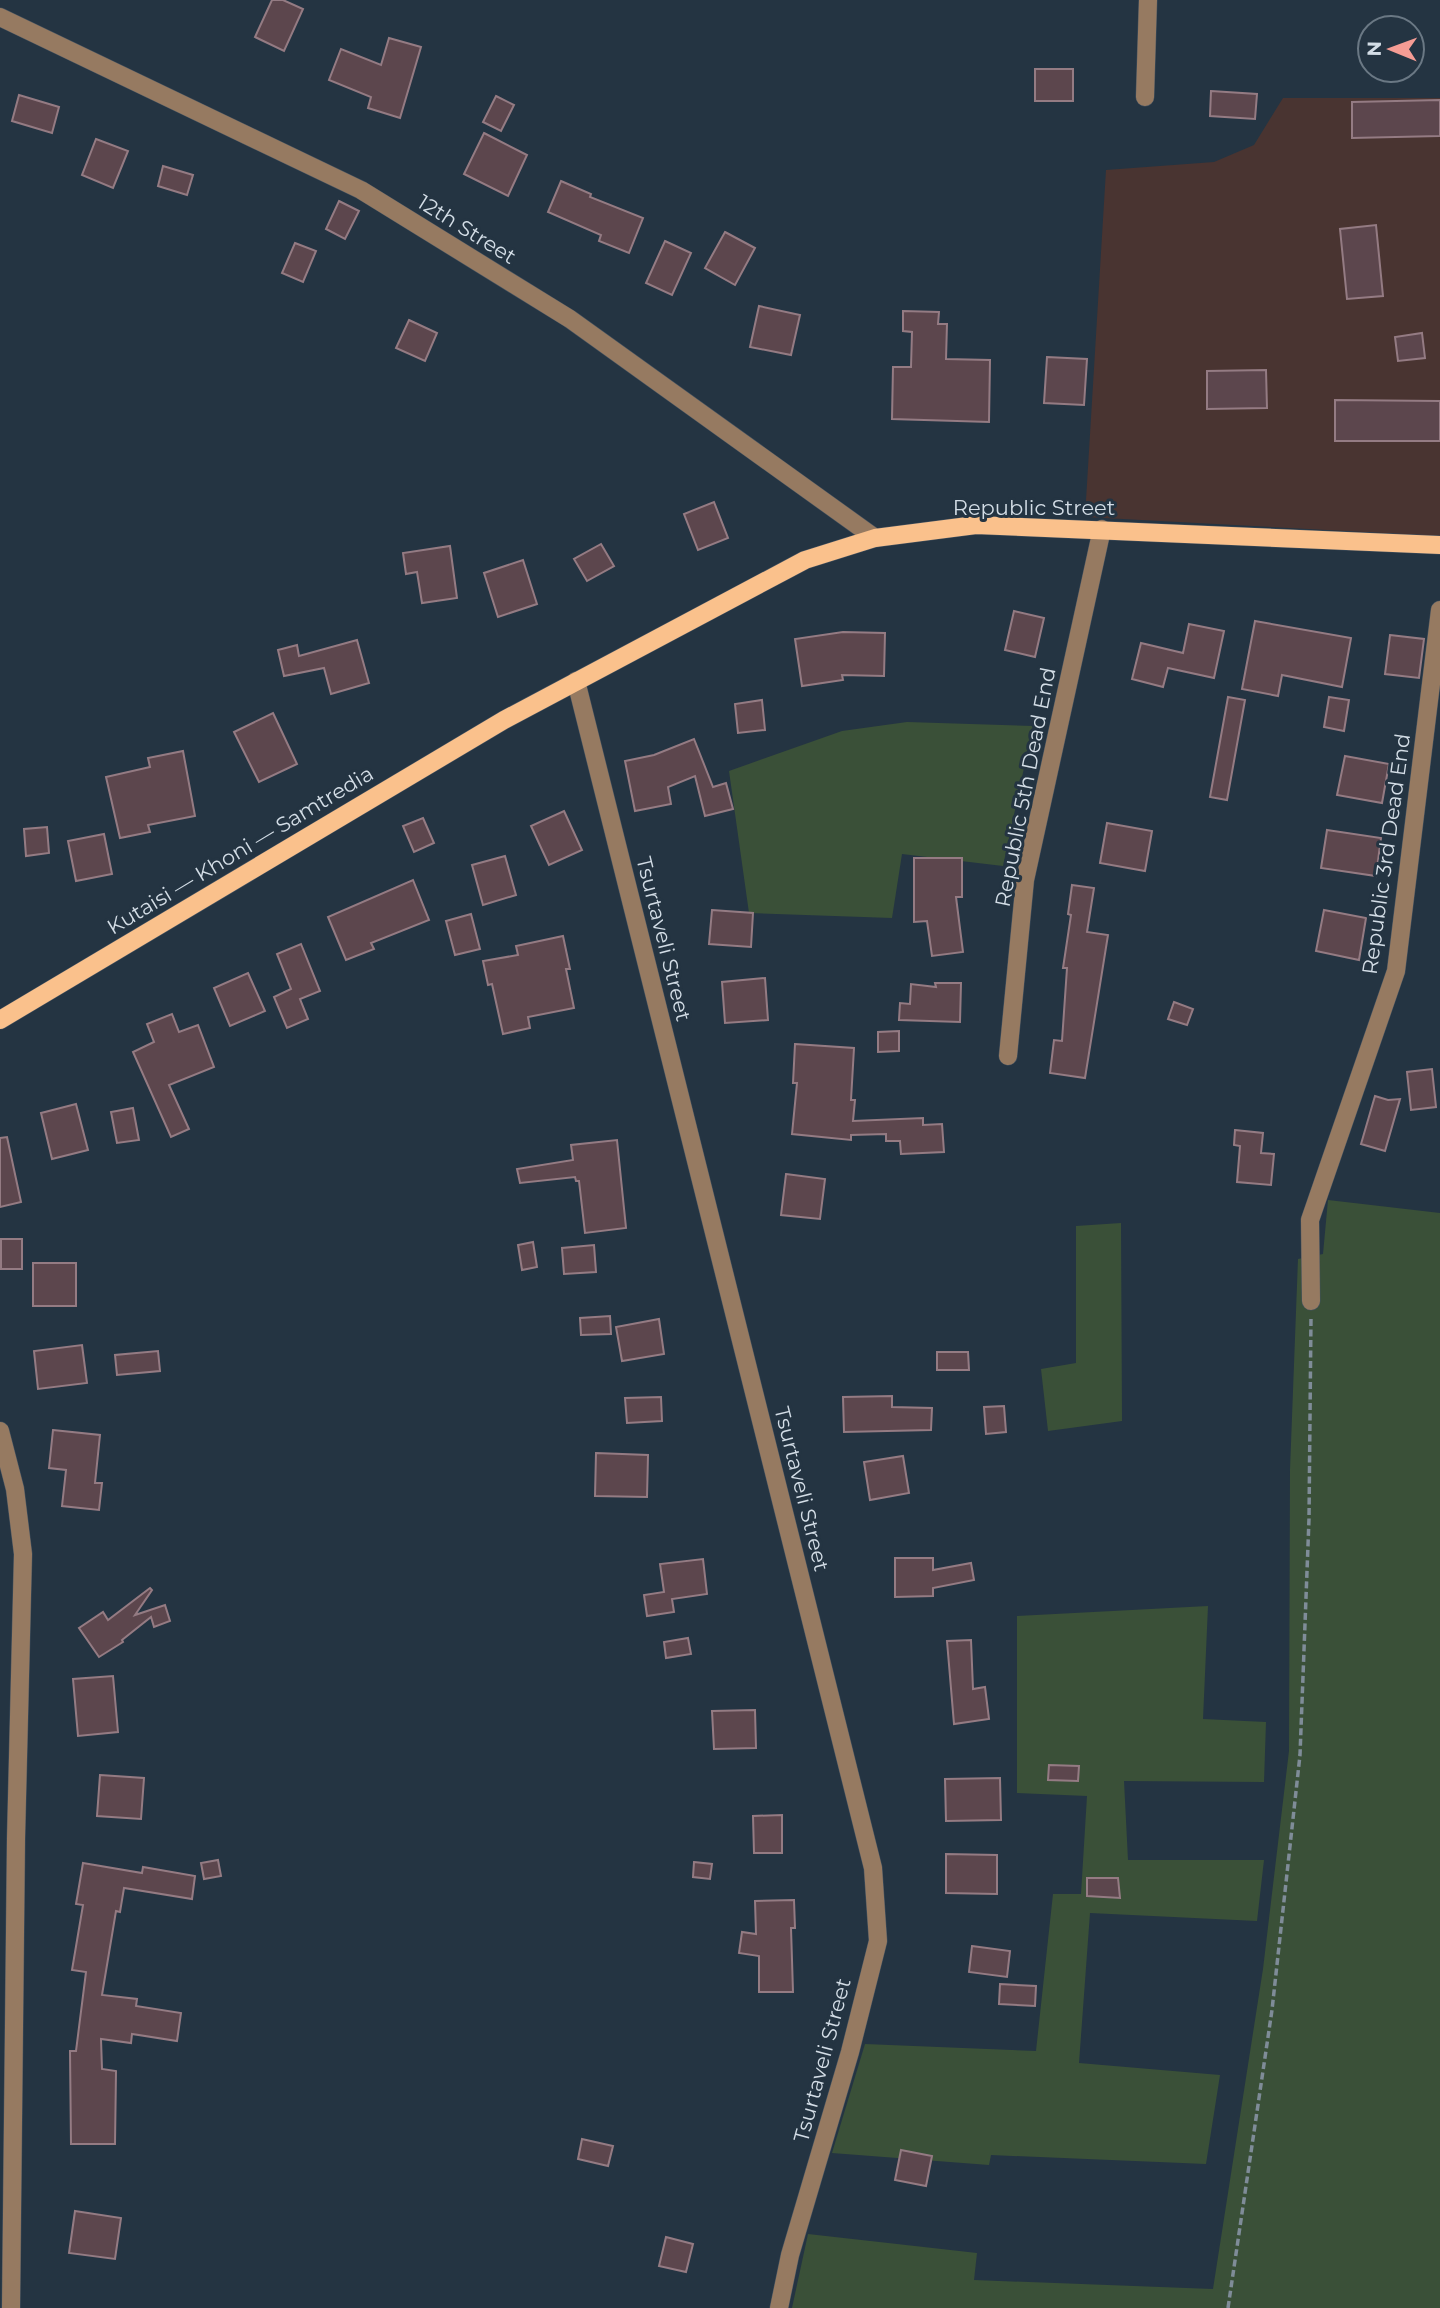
<svg xmlns="http://www.w3.org/2000/svg" width="1440" height="2308" font-family="Montserrat,sans-serif">
<rect width="100%" height="100%" fill="#243442"/>
<path fill="#493431" d="M1283 98H1440V536L1085 517 1106 170 1214 162 1254 145Z"/>
<g fill="#3a5038">
<path d="M907 722 1033 726 1003 866 902 854 892 918 749 913 729 771 842 731Z"/>
<path d="M1328 1200 1440 1213V2308H792L808 2234 977 2253 974 2280 1213 2289 1263 1969 1289 1751 1290 1470 1298 1259 1323 1254Z"/>
<path d="M1121 1223 1122 1421 1048 1431 1041 1369 1076 1363V1226Z"/>
<path d="M1208 1606 1203 1719 1266 1722 1264 1782 1124 1781 1128 1860H1264L1257 1921 1090 1913 1079 2063 1220 2075 1206 2164 991 2155 989 2165 832 2153 865 2044 1036 2051 1053 1894H1081L1087 1796 1017 1793V1616Z"/>
</g>
<g fill="#5c464d" stroke="#947b83" stroke-width="2">
<path d="M272 0H283L303 9 284 51 255 37Z"/>
<path d="M389 38 421 47 400 118 368 108 371 97 329 80 341 49 381 65Z"/>
<rect x="1035" y="69" width="38" height="32"/>
<path d="M1211 91 1257 94 1255 119 1210 116Z"/>
<path d="M19 95 59 107 52 133 12 121Z"/>
<path d="M496 96 514 105 501 131 483 122Z"/>
<path d="M1440 100V136L1352 138V102Z"/>
<path d="M484 133 527 155 508 196 464 174Z"/>
<path d="M96 139 128 151 113 188 82 175Z"/>
<path d="M163 166 193 175 187 195 158 186Z"/>
<path d="M561 181 591 194 590 197 643 218 629 253 599 241 601 235 548 212Z"/>
<path d="M339 201 359 211 345 239 326 229Z"/>
<path d="M1376 225 1383 296 1347 299 1340 229Z"/>
<path d="M725 232 755 248 735 285 705 268Z"/>
<path d="M665 241 691 253 672 295 646 283Z"/>
<path d="M295 243 316 251 303 282 282 273Z"/>
<path d="M759 306 800 315 791 355 750 347Z"/>
<path d="M903 311 939 312 938 324H947L946 359 990 360 989 422 892 419 893 367H911L912 332 903 331Z"/>
<path d="M409 320 437 333 425 361 396 348Z"/>
<path d="M1422 333 1425 358 1398 361 1395 337Z"/>
<path d="M1047 357 1087 359 1084 405 1044 403Z"/>
<path d="M1266 370 1267 408 1207 409V371Z"/>
<path d="M1335 400 1440 401V441H1335Z"/>
<path d="M714 502 728 538 698 550 684 514Z"/>
<path d="M601 544 614 566 587 581 574 559Z"/>
<path d="M450 546 457 598 422 603 417 572 406 574 403 553Z"/>
<path d="M523 560 537 604 498 617 484 573Z"/>
<path d="M1014 611 1044 618 1035 657 1005 650Z"/>
<path d="M1255 621 1351 638 1342 687 1282 675 1278 696 1242 689Z"/>
<path d="M1189 624 1224 631 1214 678 1168 668 1163 687 1132 679 1141 643 1183 653Z"/>
<path d="M843 632 885 633 884 676 842 675 843 680 802 686 795 639Z"/>
<path d="M1390 635 1424 639 1419 678 1385 674Z"/>
<path d="M357 640 369 683 331 694 324 668 284 676 278 650 297 645 299 656Z"/>
<path d="M1228 697 1245 700 1227 800 1210 797Z"/>
<path d="M1329 697 1349 700 1344 731 1324 727Z"/>
<path d="M762 700 765 730 738 733 735 704Z"/>
<path d="M273 713 297 764 259 782 234 732Z"/>
<path d="M694 739 713 787 726 783 733 809 705 816 695 776 668 787 671 804 635 811 625 761 654 755Z"/>
<path d="M183 751 195 816 148 825 150 832 120 838 106 777 150 767 148 758Z"/>
<path d="M1345 756 1389 764 1382 803 1337 795Z"/>
<path d="M564 811 582 850 549 865 531 826Z"/>
<path d="M423 818 434 843 414 852 403 826Z"/>
<path d="M1107 823 1152 831 1145 871 1100 863Z"/>
<path d="M47 827 49 853 26 856 24 829Z"/>
<path d="M1327 830 1381 838 1376 876 1321 868Z"/>
<path d="M104 834 112 874 76 881 68 841Z"/>
<path d="M505 856 516 895 483 905 472 865Z"/>
<path d="M914 858H962V897H956L963 952 932 956 927 921 914 922Z"/>
<path d="M413 880 429 920 371 943 374 949 346 960 328 917Z"/>
<path d="M1072 885 1094 888 1087 932 1108 935 1085 1078 1050 1073 1054 1040 1062 1041 1067 968H1063L1071 915 1068 914Z"/>
<path d="M712 910 753 913 751 947 709 944Z"/>
<path d="M1324 910 1366 918 1359 960 1316 951Z"/>
<path d="M471 914 480 949 455 955 446 921Z"/>
<path d="M563 936 570 969H566L574 1008 528 1017 530 1028 503 1034 492 984 488 985 483 961 518 955 516 946Z"/>
<path d="M301 944 320 991 300 999 308 1019 287 1028 274 997 291 989 277 954Z"/>
<path d="M248 973 265 1011 230 1026 214 988Z"/>
<path d="M765 978 768 1020 725 1023 722 982Z"/>
<path d="M935 983H961L960 1022 899 1020 900 1003 910 1004 911 984 936 987Z"/>
<path d="M1174 1002 1193 1009 1187 1025 1168 1019Z"/>
<path d="M172 1014 179 1032 198 1025 214 1067 169 1085 189 1129 171 1137 133 1052 154 1042 147 1024Z"/>
<path d="M899 1031V1051L878 1052V1032Z"/>
<path d="M795 1044 854 1048 851 1100H855L853 1121 923 1118V1125L942 1124 944 1152 901 1154 900 1141H886V1134L851 1135V1140L792 1134 797 1083H793Z"/>
<path d="M1432 1069 1436 1107 1411 1110 1407 1072Z"/>
<path d="M1375 1096 1388 1100 1400 1099 1385 1151 1361 1144Z"/>
<path d="M76 1104 88 1150 52 1159 41 1113Z"/>
<path d="M133 1108 139 1140 117 1143 111 1112Z"/>
<path d="M1235 1130 1263 1133 1261 1153 1274 1154 1271 1185 1237 1182 1240 1146 1234 1145Z"/>
<path d="M7 1137 21 1202 0 1207V1138Z"/>
<path d="M617 1140 626 1228 585 1233 579 1181H576L575 1177 520 1183 517 1169 573 1160 571 1145Z"/>
<path d="M786 1174 825 1179 820 1219 781 1215Z"/>
<rect x="1" y="1239" width="21" height="30"/>
<path d="M533 1242 537 1267 522 1270 518 1245Z"/>
<path d="M594 1245 596 1272 564 1274 562 1248Z"/>
<rect x="33" y="1263" width="43" height="43"/>
<path d="M610 1316 611 1334 581 1335 580 1318Z"/>
<path d="M659 1319 664 1354 622 1361 616 1327Z"/>
<path d="M82 1345 87 1383 38 1389 34 1351Z"/>
<path d="M158 1351 160 1371 117 1375 115 1355Z"/>
<path d="M937 1352H968L969 1370H937Z"/>
<path d="M892 1396V1407L932 1408 931 1430 844 1432 843 1397Z"/>
<path d="M661 1397 662 1421 627 1423 625 1398Z"/>
<path d="M1004 1406 1006 1432 986 1434 984 1407Z"/>
<path d="M53 1430 100 1435 95 1483H102L99 1510 62 1506 66 1470 49 1468Z"/>
<path d="M596 1453 648 1455 647 1497 595 1496Z"/>
<path d="M903 1456 909 1493 870 1500 864 1462Z"/>
<path d="M895 1558H933V1570L971 1563 974 1580 933 1588V1596L895 1597Z"/>
<path d="M703 1559 707 1594 672 1599 674 1612 647 1616 644 1595 664 1592 660 1564Z"/>
<path d="M150 1588 152 1590 135 1615 165 1605 170 1621 154 1627 151 1617 122 1640 123 1642 99 1657 79 1628 103 1612 108 1620Z"/>
<path d="M688 1638 691 1654 666 1658 664 1642Z"/>
<path d="M971 1640 973 1689 985 1687 989 1719 954 1724 947 1641Z"/>
<path d="M113 1676 118 1732 78 1736 73 1679Z"/>
<path d="M755 1710 756 1748 714 1749 712 1711Z"/>
<path d="M1049 1765 1079 1766 1078 1781 1048 1780Z"/>
<path d="M100 1775 144 1778 141 1819 97 1816Z"/>
<path d="M1000 1778 1001 1820 946 1821 945 1779Z"/>
<path d="M782 1815V1853H754L753 1816Z"/>
<path d="M946 1854 997 1855V1894L946 1893Z"/>
<path d="M218 1860 221 1876 204 1879 201 1863Z"/>
<path d="M694 1862 712 1864 710 1879 693 1877Z"/>
<path d="M83 1863 142 1873 143 1867 195 1876 192 1899 124 1888 120 1912 116 1911 102 1995 137 1999 136 2006 181 2013 177 2041 132 2034 131 2043 101 2039 102 2069 116 2071 115 2144H71L70 2051H76L86 1972 72 1970 83 1905 76 1904Z"/>
<path d="M1087 1878H1118L1120 1898 1087 1896Z"/>
<path d="M794 1900 795 1928H791L793 1992H759V1956L739 1953 742 1932 756 1934 755 1901Z"/>
<path d="M972 1946 1010 1951 1007 1977 969 1972Z"/>
<path d="M1000 1984 1036 1986 1035 2006 999 2004Z"/>
<path d="M582 2139 613 2146 608 2166 578 2159Z"/>
<path d="M901 2150 932 2156 926 2186 895 2180Z"/>
<path d="M75 2211 121 2218 115 2259 69 2253Z"/>
<path d="M666 2237 693 2244 686 2272 659 2266Z"/>
</g>
<g fill="none" stroke-linecap="round" stroke-linejoin="round">
<defs>
<g id="minor">
<path d="M0 17 361 190 570 319 875 538"/>
<path d="M1145 97 1148 0"/>
<path d="M576 681 873 1868 878 1941 850 2052 790 2255 779 2308"/>
<path d="M1008 1056 1025 880 1102 529"/>
<path d="M1311 1301 1310 1220 1396 971 1440 610"/>
<path d="M0 1431 15 1489 23 1554 16 1839 11 2308"/>
</g>
<path id="major" d="M0 1020 504 720 805 560 875 538 976 525 1440 545"/>
</defs>
<use href="#minor" stroke="#445260" stroke-width="19"/>
<use href="#major" stroke="#445260" stroke-width="19"/>
<path stroke="#7f8c98" stroke-width="3.5" stroke-dasharray="7 3.5" stroke-linecap="butt" d="M1228 2308 1272 2010 1300 1755 1309 1519 1311 1317"/>
<use href="#minor" stroke="#967a61" stroke-width="18"/>
<use href="#major" stroke="#fac18c" stroke-width="18"/>
</g>
<g text-anchor="middle" dominant-baseline="central" stroke-width="6" stroke-linejoin="round" paint-order="stroke">
<g font-size="21" fill="#d3dde6" stroke="#243442">
<text transform="translate(467 229) rotate(32)">12th Street</text>
<text x="1034" y="507">Republic Street</text>
<text transform="translate(1025 787) rotate(-79)">Republic 5th Dead End</text>
<text transform="translate(240 850) rotate(-31)">Kutaisi — Khoni — Samtredia</text>
<text transform="translate(1386 854) rotate(-82)">Republic 3rd Dead End</text>
<text transform="translate(664 939) rotate(76)">Tsurtaveli Street</text>
<text transform="translate(802 1489) rotate(76)">Tsurtaveli Street</text>
<text transform="translate(822 2060) rotate(-75)">Tsurtaveli Street</text>
</g>
</g>
<g transform="translate(1391 49) rotate(271)"><circle r="33" fill="#243442" stroke="#6a7884" stroke-width="2"/>
<path d="M0-5L12 26L0 18L-12 26Z" fill="#f59c94"/>
<text y="-10" font-size="19" font-weight="bold" text-anchor="middle" fill="#d3dde6">N</text>
</g>
</svg>
